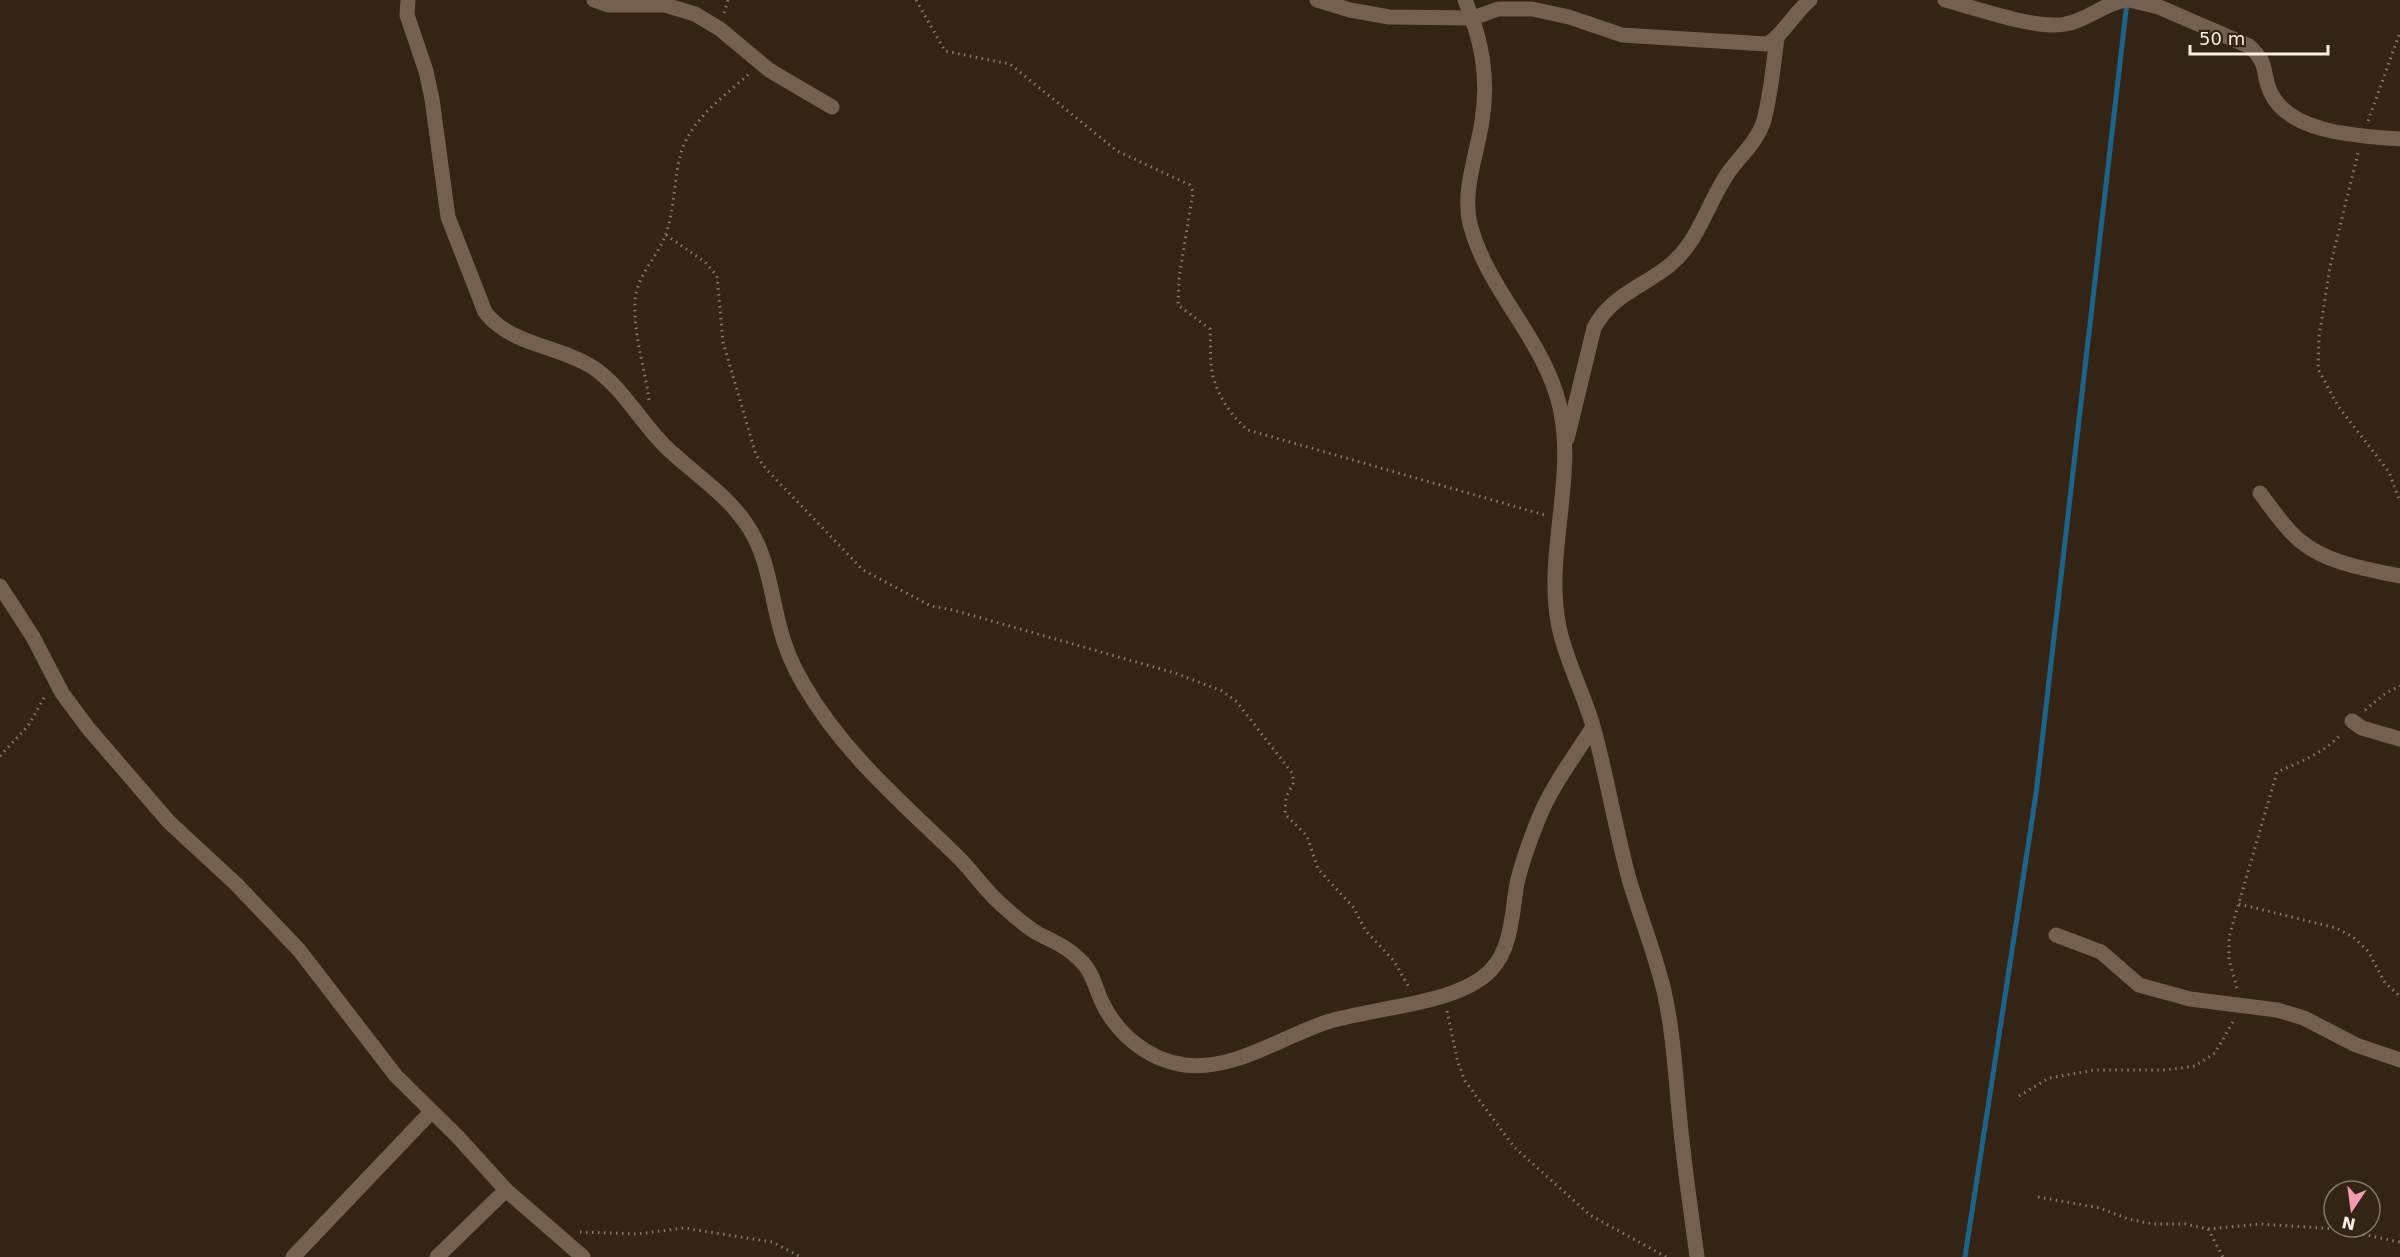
<svg xmlns="http://www.w3.org/2000/svg" width="2400" height="1257" font-family="'DejaVu Sans',sans-serif">
<rect width="100%" height="100%" fill="#342416"/>
<g fill="none" stroke-linecap="round" stroke-linejoin="round">
<path stroke="#1e6488" stroke-width="5" d="M1965 1257 2036 794 2127 2"/>
<g stroke="#897a6f" stroke-width="3" stroke-dasharray="1.5 4.5" stroke-linecap="butt">
<path d="M916 0 945 51 1010 64 1117 151 1190 185 1193 192 1179 278 1178 305 1210 329C1211 340 1210 352 1211 363 1212 387 1229 415 1248 430L1545 515"/>
<path d="M724 13 728 0"/>
<path d="M2368 121 2400 32"/>
<path d="M2358 153 2330 267 2319 337 2318 369 2338 406 2389 472 2400 502"/>
<path d="M666 235 705 262 717 276 723 342 756 455 767 470 863 570 931 606 953 610 1175 673 1222 691 1237 702 1292 773 1294 782 1286 797 1285 814 1307 836 1318 869 1354 908 1365 930 1394 961 1410 989"/>
<path d="M649 400C645 367 633 335 635 301 637 274 656 260 665 236 676 208 673 175 683 147 695 116 727 94 750 73"/>
<path d="M2365 710 2386 693 2400 686"/>
<path d="M0 756 28 726 45 696"/>
<path d="M2239 904 2336 928 2353 937 2368 951 2385 983 2400 996"/>
<path d="M2237 988 2229 960V937L2277 772C2300 762 2324 753 2341 734"/>
<path d="M1447 1011 1458 1063 1465 1081 1514 1147 1590 1215 1666 1257"/>
<path d="M2019 1096 2049 1078 2095 1070H2166L2195 1066 2215 1053 2234 1020"/>
<path d="M2038 1197 2100 1208 2128 1219 2153 1224H2185L2208 1229 2260 1224 2337 1229 2400 1242"/>
<path d="M2208 1229 2223 1257"/>
<path d="M580 1232 637 1234 684 1228 772 1242 801 1257"/>
</g>
<g stroke="#736051" stroke-width="15">
<path d="M408 0 407 15 426 71 432 99 448 217 485 312C511 346 559 345 594 368 624 389 641 423 667 448 693 473 724 492 745 522 767 552 770 589 779 624 784 645 793 667 804 685 843 753 904 804 959 858 975 874 986 892 1004 907 1014 916 1025 926 1037 933 1052 941 1066 946 1079 959 1092 970 1095 987 1102 1002 1117 1034 1148 1060 1185 1065 1234 1071 1281 1037 1327 1022 1373 1007 1458 1005 1491 970 1512 948 1512 912 1517 883 1522 862 1530 840 1538 820 1551 787 1574 757 1593 727"/>
<path d="M594 0 608 5H665L695 14 720 29 769 70 832 107"/>
<path d="M1317 0 1350 10 1389 17 1473 18 1498 9H1532L1569 17 1622 35 1766 44C1779 40 1795 12 1810 0"/>
<path d="M1465 0C1482 40 1489 78 1482 121 1477 155 1462 190 1470 224 1486 286 1537 333 1556 393 1581 469 1543 550 1559 627 1566 661 1583 692 1593 726 1607 776 1615 828 1629 879 1640 916 1655 953 1664 991 1675 1040 1676 1090 1682 1140 1686 1179 1692 1218 1697 1257"/>
<path d="M1945 0C1976 8 2036 30 2066 24 2088 20 2104 3 2126 0"/>
<path d="M2129 0 2159 7 2249 46C2270 65 2261 71 2270 91 2288 134 2361 136 2400 139"/>
<path d="M1567 439 1594 328C1611 295 1643 287 1670 265 1699 241 1707 204 1728 173 1740 156 1758 141 1764 120 1771 94 1773 66 1777 39"/>
<path d="M2260 493C2272 509 2284 527 2299 540 2326 563 2366 569 2400 576"/>
<path d="M0 586 33 637 62 693 88 728 169 822 236 884 299 950 396 1076 458 1137 506 1190 583 1257"/>
<path d="M2352 721 2362 728 2400 739"/>
<path d="M2056 935 2101 952 2139 985 2190 999 2277 1010 2304 1018 2356 1045 2400 1060"/>
<path d="M293 1257 431 1112"/>
<path d="M437 1257 506 1190"/>
</g>
</g>
<g transform="translate(2352 1209) rotate(193)"><circle r="28" fill="#342416" stroke="#837569" stroke-width="1.5"/>
<path d="M0-4.5L10 22L0 15L-10 22Z" fill="#f29aaf"/>
<text y="-9" font-size="16" font-weight="bold" text-anchor="middle" fill="#faeee6">N</text>
</g>
<path d="M2190 45v9h138v-9" fill="none" stroke="#faeee6" stroke-width="3"/>
<text x="2199" y="45" font-size="18" fill="#faeee6" stroke="#342416" stroke-width="4.5" paint-order="stroke">50 m</text>
</svg>
